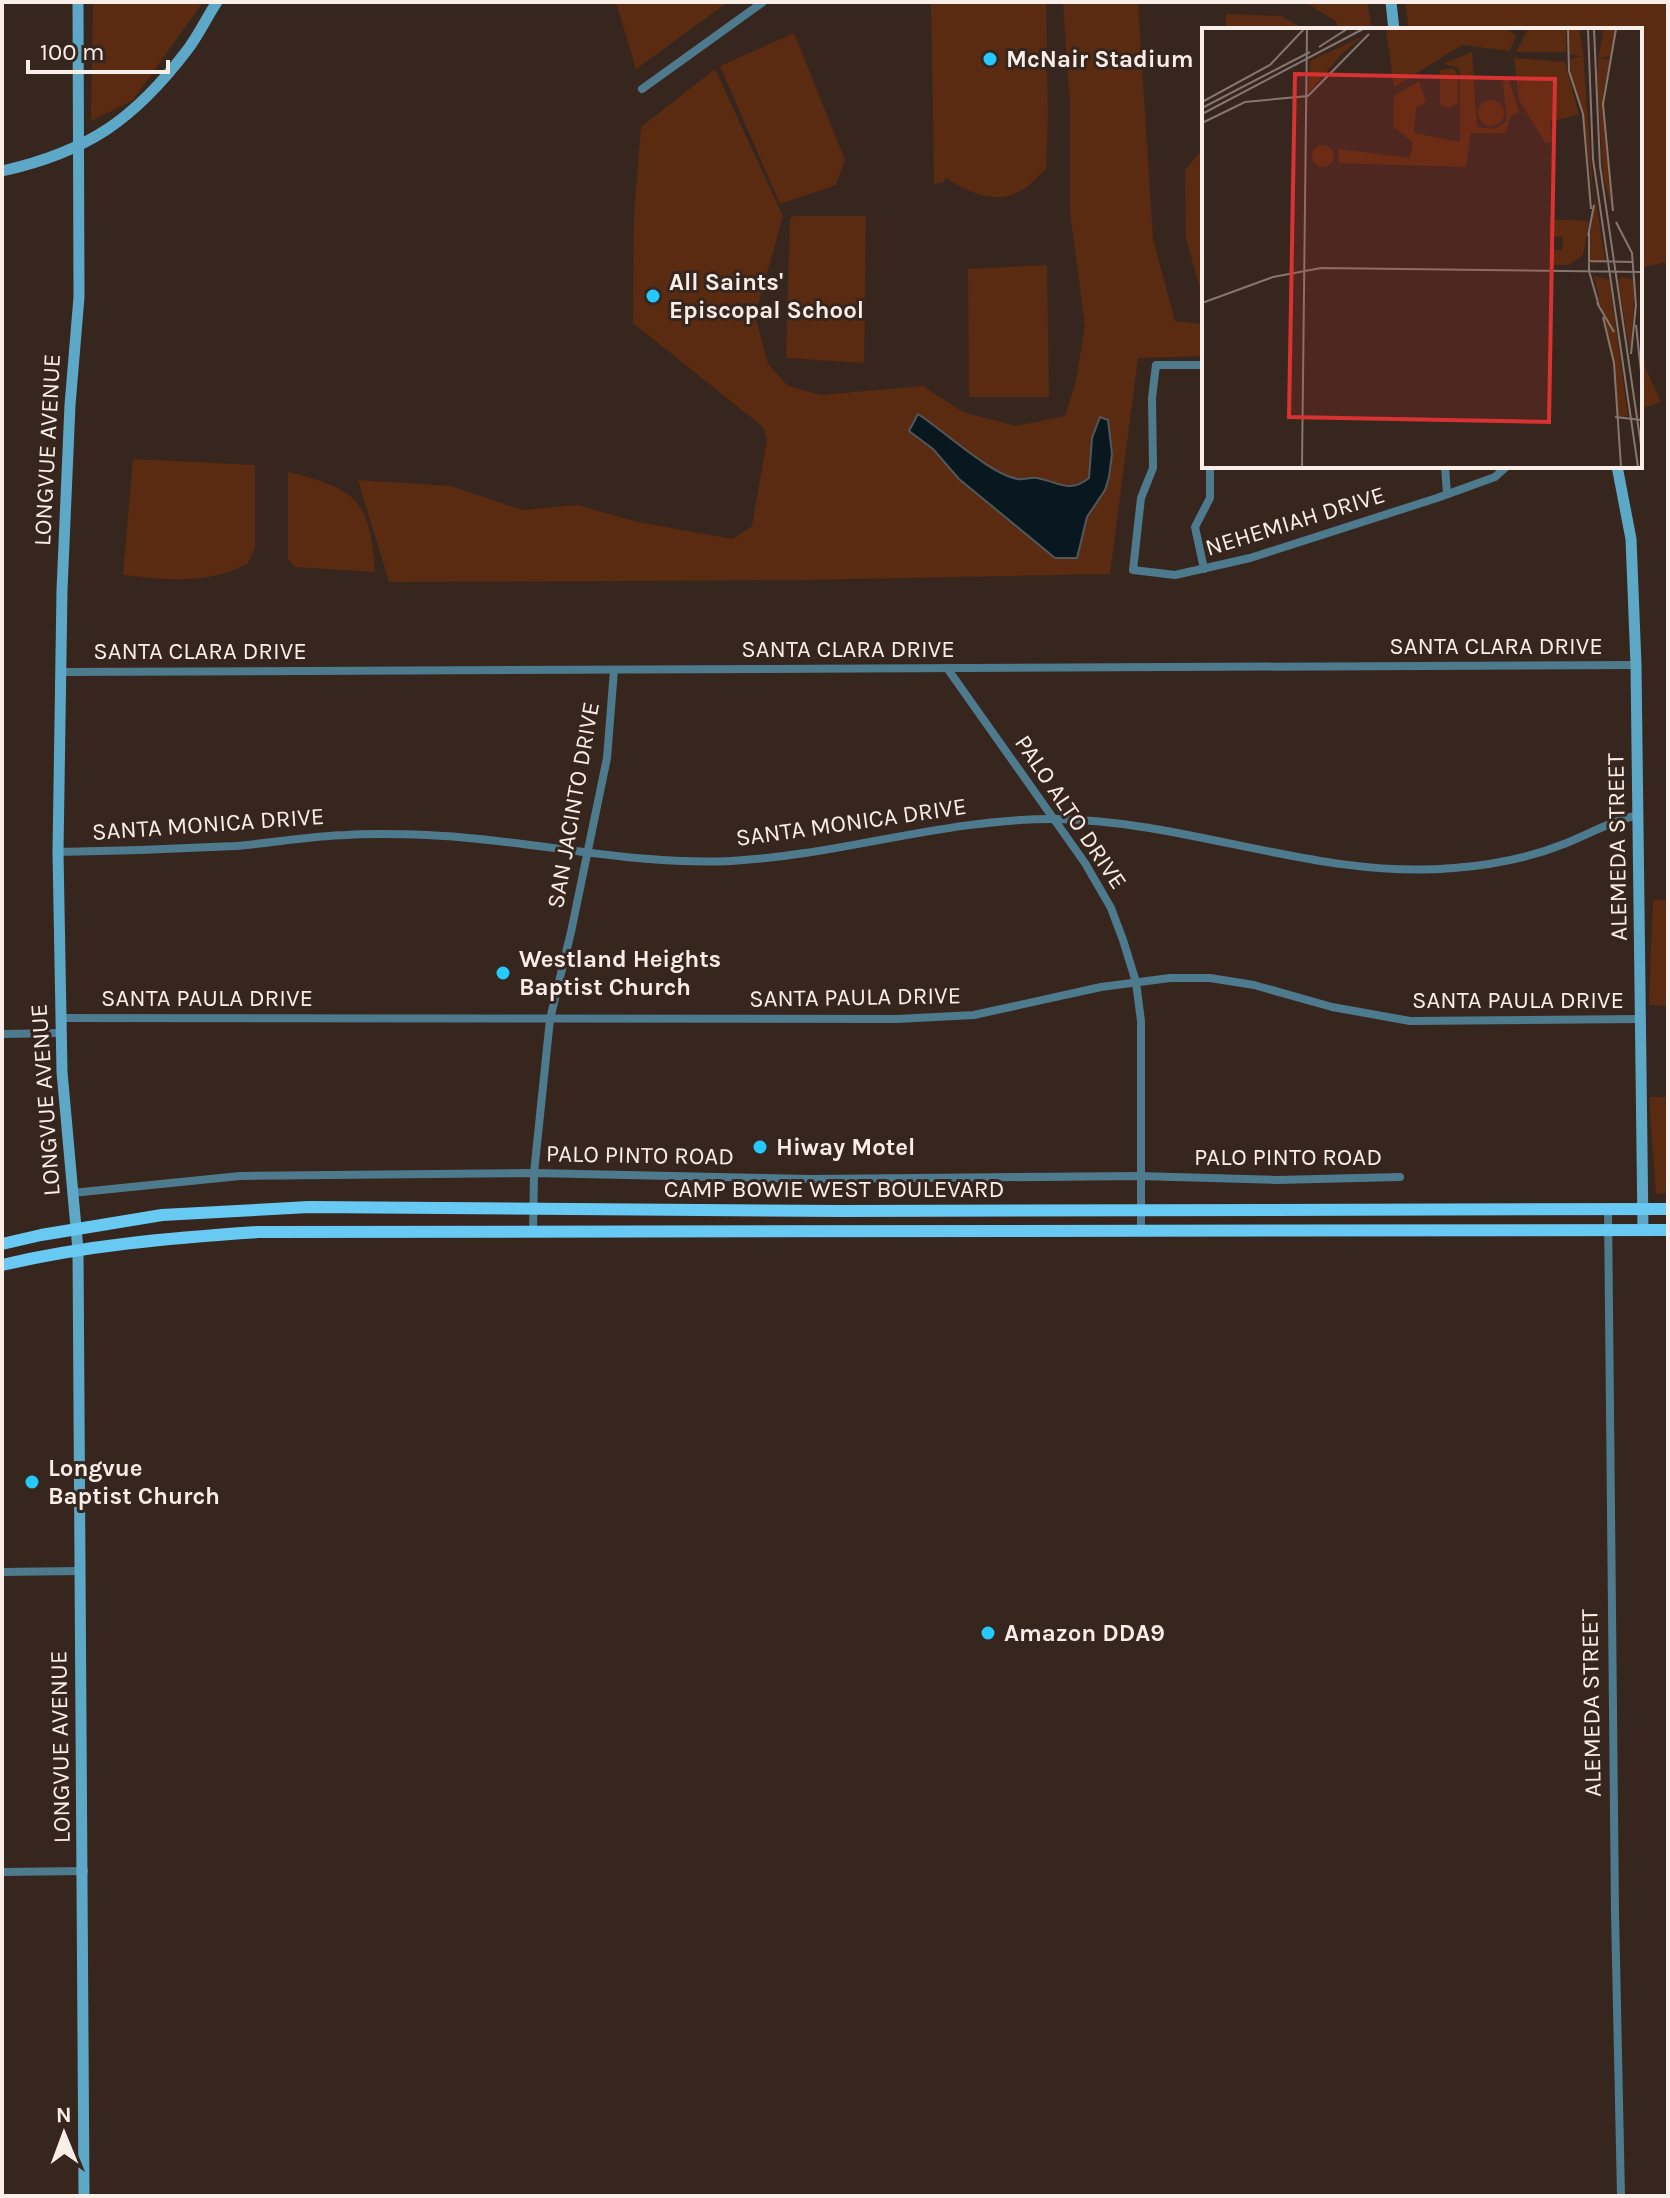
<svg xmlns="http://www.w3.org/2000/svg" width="1670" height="2198" font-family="Karla,sans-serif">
<rect width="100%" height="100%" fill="#37261e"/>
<g fill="#5a2b11">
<path d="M93 2H203L133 100 91 121Z"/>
<path d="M616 2H728L636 69Z"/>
<path d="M931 2H1046L1048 116 1046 169C1038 176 1027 189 1017 193 993 204 964 191 945 177L944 182 934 184Z"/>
<path d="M1063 2H1138L1153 239 1175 321 1204 324V356L1138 358 1110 574 801 580 389 582 358 480 451 486 522 510 577 505 638 522 733 539 752 526 767 440 763 427 633 323 634 215 641 127 715 69 783 216 755 316 768 364 788 386 821 395 923 386 963 412 1016 426 1065 416 1076 381 1085 326 1070 212V103Z"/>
<path d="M1305 2H1367L1372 30H1338L1336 21Z"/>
<path d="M1405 2H1668V262L1640 268V30H1409Z"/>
<path d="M1226 14 1281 16 1306 30H1226Z"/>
<path d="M794 33 845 160 836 185 780 204 720 66Z"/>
<path d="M1201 151H1204V302L1186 239 1185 170Z"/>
<path d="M795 216H866L864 363 786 358 790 218Z"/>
<path d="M1047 265 1049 397H969L968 269Z"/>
<path d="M1640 311 1645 367 1661 402 1640 409Z"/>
<path d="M133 459 255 465V548L248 563C210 585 166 580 123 575Z"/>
<path d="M288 472C357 489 370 500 375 572L295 567 288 559Z"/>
<path d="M1653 900H1668V1006L1649 1005Z"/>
<path d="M1649 1097H1668V1193L1656 1194Z"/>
</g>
<path fill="#08181e" stroke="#50585b" stroke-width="2" d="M918 414C944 431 991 475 1018 479 1024 480 1030 477 1037 478 1059 482 1069 494 1089 478L1092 438 1100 417 1108 420 1112 454 1109 477 1105 490 1087 517 1077 558H1055L959 479 933 449 909 431Z"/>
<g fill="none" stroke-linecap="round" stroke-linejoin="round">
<g stroke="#4e7a8e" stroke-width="8">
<path d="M642 89 763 2"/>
<path d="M1204 365H1156L1152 398 1153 468 1141 498 1133 570 1175 575 1250 558 1437 498 1495 477 1507 466"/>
<path d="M1445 466 1447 494"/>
<path d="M1204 569 1195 527 1210 498V466"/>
<path d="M947 668 1085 863 1111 908 1123 940 1136 982 1141 1021V1230"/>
<path d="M61 672 1636 665"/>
<path d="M58 852C117 851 176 849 235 846 272 843 309 836 347 835 373 833 401 834 427 835 529 839 629 866 731 861 841 855 947 818 1057 819 1191 821 1320 880 1454 868 1491 865 1529 858 1564 844 1589 834 1611 821 1638 815"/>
<path d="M60 1018 897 1019 974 1015 1101 987 1170 978H1210L1254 985 1332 1007 1410 1021 1641 1019"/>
<path d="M2 1034 61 1033"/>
<path d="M72 1193 240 1176 534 1173 811 1179 1139 1176 1277 1180 1400 1177"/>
<path d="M1608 1209 1615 1912 1621 2196"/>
<path d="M533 1232 534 1173 550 1019 571 932 607 758 614 670"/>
<path d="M2 1572 79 1571"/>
<path d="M2 1872 84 1871"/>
</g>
<g stroke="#5da8c7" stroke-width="11">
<path d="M78 2 79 297 70 405 62 590 58 852 62 1072 78 1250 84 2196"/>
<path d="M1391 2 1394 30"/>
<path d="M2 171C88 152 135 119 188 49 199 34 207 17 217 2"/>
<path d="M1617 466 1631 539 1636 665 1643 1230"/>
</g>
<g stroke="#68caf3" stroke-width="12">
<path d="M2 1244 41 1235 162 1215 309 1207 842 1211 1668 1209"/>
<path d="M2 1265C87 1245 171 1238 258 1232L1668 1230"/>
</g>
</g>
<g fill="#26c9fe" stroke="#37261e" stroke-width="3">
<circle cx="990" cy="59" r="8"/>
<circle cx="653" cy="296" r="8"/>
<circle cx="503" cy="973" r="8"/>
<circle cx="760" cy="1147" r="8"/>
<circle cx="32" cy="1482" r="8"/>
<circle cx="988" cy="1633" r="8"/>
</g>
<g text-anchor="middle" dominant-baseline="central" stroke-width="6" stroke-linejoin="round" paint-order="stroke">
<g font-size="24" font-weight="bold" fill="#f9eee8" stroke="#37261e" text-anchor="start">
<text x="1006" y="59">McNair Stadium</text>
<text x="669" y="282">All Saints'<tspan x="669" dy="28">Episcopal School</tspan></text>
<text x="519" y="959">Westland Heights<tspan x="519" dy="28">Baptist Church</tspan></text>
<text x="776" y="1147">Hiway Motel</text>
<text x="48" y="1468">Longvue<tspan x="48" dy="28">Baptist Church</tspan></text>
<text x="1004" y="1633">Amazon DDA9</text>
</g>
<g font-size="24" fill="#f9eee8" stroke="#37261e">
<text transform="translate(47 450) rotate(-87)">LONGVUE AVENUE</text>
<text transform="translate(1295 521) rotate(-17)">NEHEMIAH DRIVE</text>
<text x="1496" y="646">SANTA CLARA DRIVE</text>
<text x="848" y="649">SANTA CLARA DRIVE</text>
<text x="200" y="651">SANTA CLARA DRIVE</text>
<text transform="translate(573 805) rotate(-80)">SAN JACINTO DRIVE</text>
<text transform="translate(1071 812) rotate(56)">PALO ALTO DRIVE</text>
<text transform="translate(851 822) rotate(-8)">SANTA MONICA DRIVE</text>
<text transform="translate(208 824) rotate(-4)">SANTA MONICA DRIVE</text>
<text transform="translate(1617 847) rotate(-91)">ALEMEDA STREET</text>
<text transform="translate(855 997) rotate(-1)">SANTA PAULA DRIVE</text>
<text x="207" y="998">SANTA PAULA DRIVE</text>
<text x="1518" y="1000">SANTA PAULA DRIVE</text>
<text transform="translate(45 1100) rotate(-94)">LONGVUE AVENUE</text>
<text transform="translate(640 1155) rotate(1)">PALO PINTO ROAD</text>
<text x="1288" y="1157">PALO PINTO ROAD</text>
<text x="834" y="1189">CAMP BOWIE WEST BOULEVARD</text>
<text transform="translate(1591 1703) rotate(-91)">ALEMEDA STREET</text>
<text transform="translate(60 1747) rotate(-91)">LONGVUE AVENUE</text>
</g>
</g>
<g transform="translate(1202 28)">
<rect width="440" height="440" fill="#37261e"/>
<path d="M184 1H303L314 7 308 23 260 17 192 59ZM326 1H364V24H314ZM367 1H377L381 23 392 176 381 83 369 49 368 31 380 28 368 27ZM402 1H414L409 28 397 31H408L401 65 410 182 401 147 395 47 397 25ZM161 8 140 26 106 65 108 33ZM270 24 275 99 292 101 305 93 301 53 294 49H306L317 84 308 89 304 105H269L264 139 137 135 136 121 208 130 211 115 191 98 192 68 217 53 224 73 214 80 212 105 258 114V45L256 39 241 36ZM312 30 363 34 377 87 348 93 351 113 344 116 317 72ZM251 40 256 47V75L247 80 238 77V42ZM276 85a13 13 0 1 1 26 0a13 13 0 1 1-26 0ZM110 128a11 11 0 1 1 22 0a11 11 0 1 1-22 0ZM393 168 403 233 390 236 386 222ZM348 191 387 193 381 227 367 237H348L347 222H360L361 209 347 208ZM392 248 407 252 426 388 416 391 414 347ZM420 249 431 251 433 261 428 323 416 253Z" fill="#5a2b11"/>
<path fill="none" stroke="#85766f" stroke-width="2" d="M366 1 367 43 381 86 389 181M386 1 391 131 436 439M392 1 398 138 440 424M117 19 145 1M0 74 68 37 102 1M0 80 108 24M0 86 161 1M0 95 43 74 106 68 167 6M411 183 401 76 414 1M414 194 430 225 434 278M387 204V243L397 278M386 208 392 177M386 233 431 234M0 275 71 249 119 240 440 244M395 275 412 304M401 289 412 335 419 439M434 297 440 353M429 326 434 276M413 389 440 392M100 439 105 1"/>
<path fill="#d83232" fill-opacity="0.15" stroke="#d83232" stroke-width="4" d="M93 46 353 51 347 394 87 389Z"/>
<rect width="440" height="440" fill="none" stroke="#f9eee8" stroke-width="4"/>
</g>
<rect width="1670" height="2198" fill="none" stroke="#f9eee8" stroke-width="8"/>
<g transform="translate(64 2134) rotate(359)" stroke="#37261e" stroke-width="6" paint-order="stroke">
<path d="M0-6L14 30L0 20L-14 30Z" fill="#f9eee8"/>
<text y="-12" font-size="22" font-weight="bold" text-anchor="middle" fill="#f9eee8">N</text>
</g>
<path d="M28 60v12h140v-12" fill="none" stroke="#f9eee8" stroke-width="4"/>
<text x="40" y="60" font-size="24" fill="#f9eee8" stroke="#37261e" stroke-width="6" paint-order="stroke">100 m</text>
</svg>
